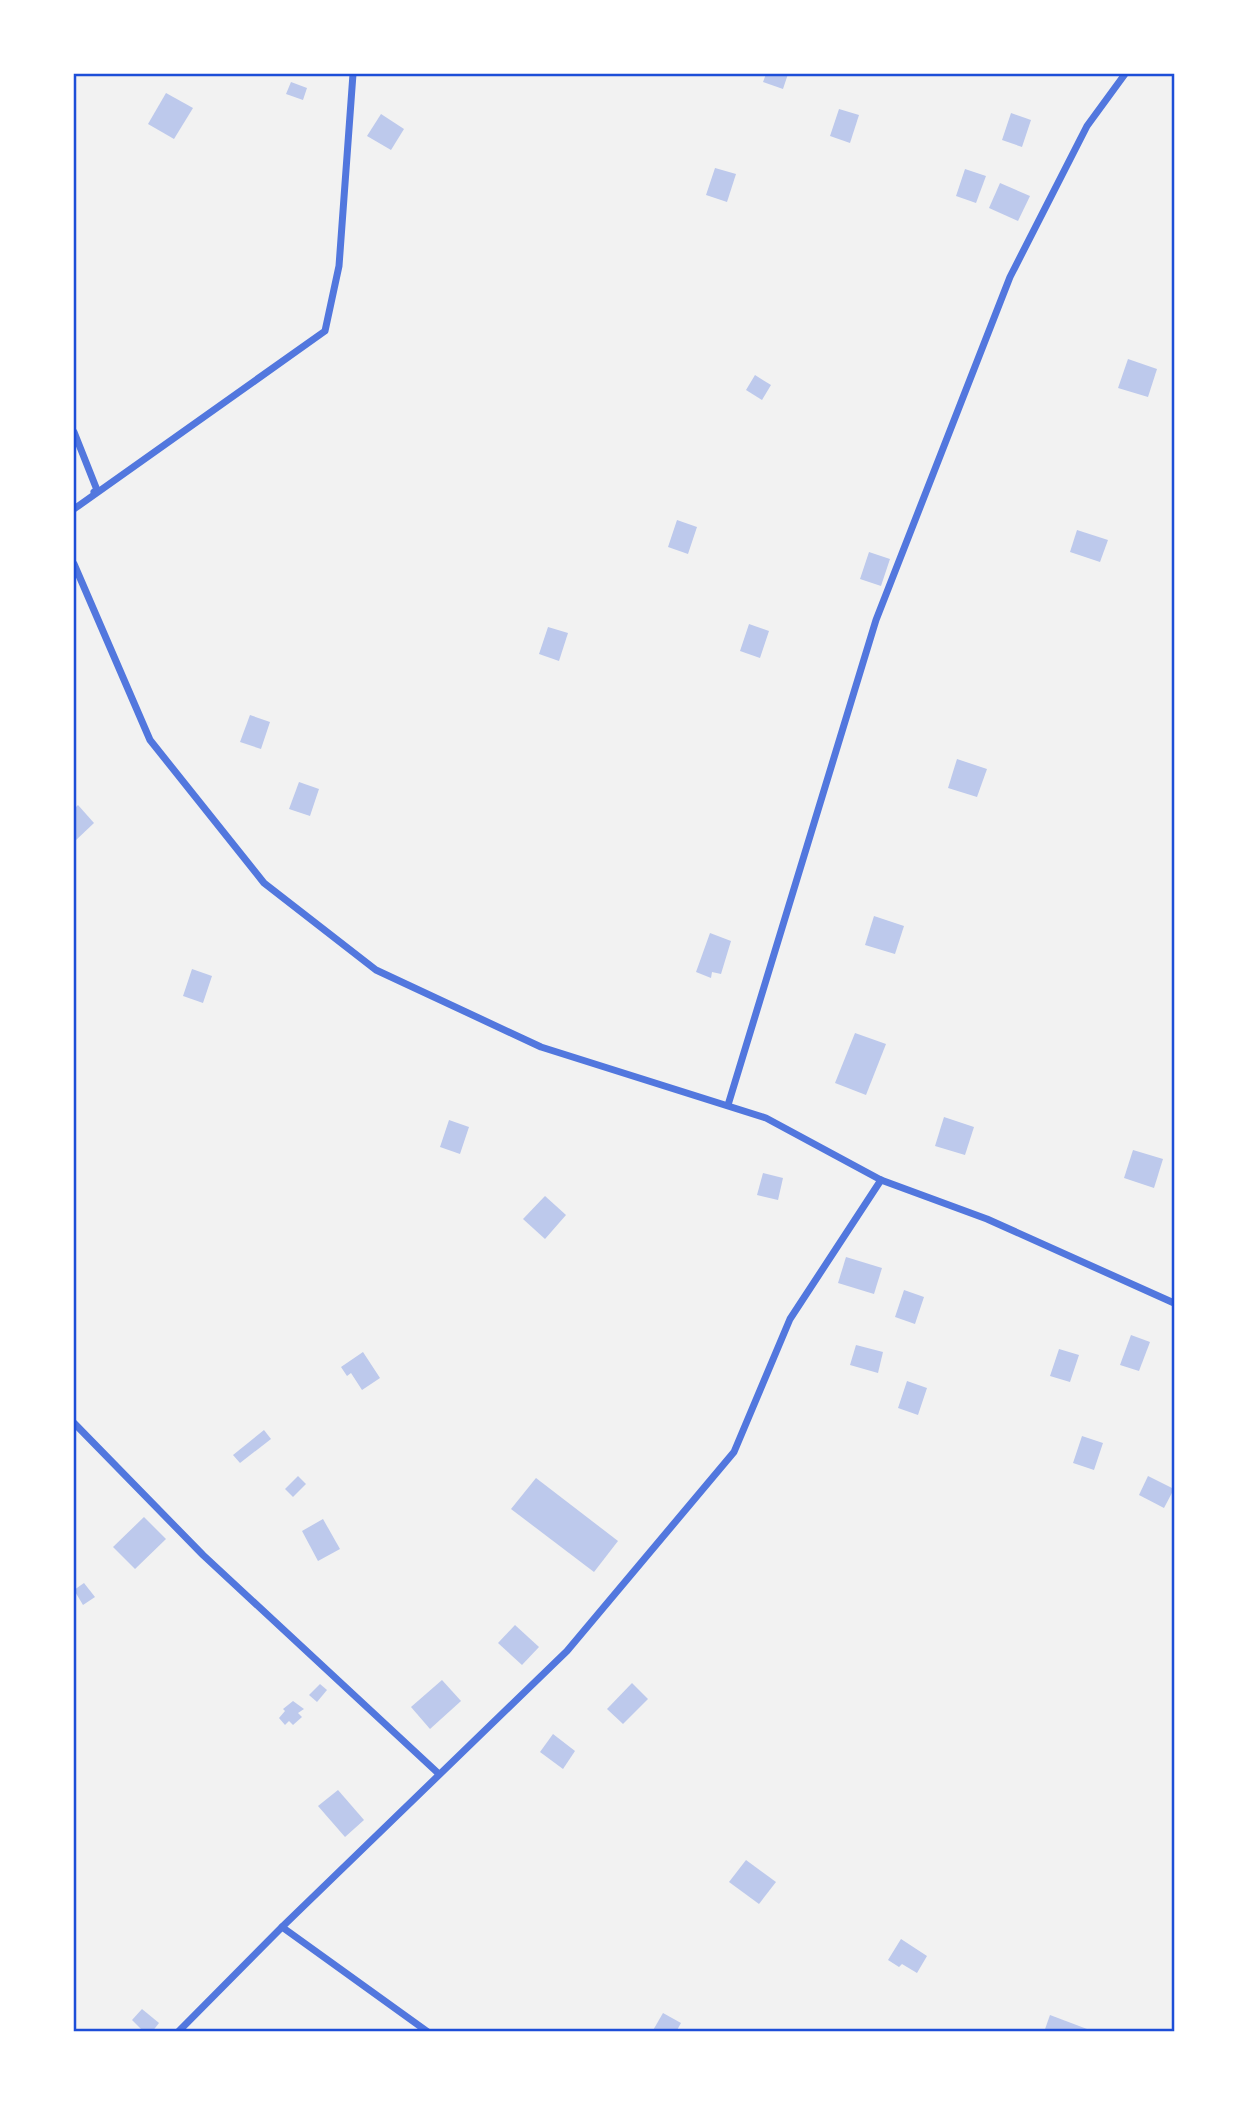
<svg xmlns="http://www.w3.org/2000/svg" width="1248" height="2105" font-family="Georgia,serif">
<rect width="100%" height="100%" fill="#f2f2f2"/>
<g fill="#bdc9ec">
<path d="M766 74H788L783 89 763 82Z"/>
<path d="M291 82 307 88 303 100 286 94Z"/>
<path d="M166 93 193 108 174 139 148 124Z"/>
<path d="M839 109 859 115 850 143 830 136Z"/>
<path d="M1011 113 1031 120 1022 147 1002 140Z"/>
<path d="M381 114 404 129 391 150 367 136Z"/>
<path d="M715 168 736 174 727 202 706 195Z"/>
<path d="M965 169 986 176 976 203 956 196Z"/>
<path d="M1000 183 1030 196 1018 221 989 208Z"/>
<path d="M1128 359 1157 369 1148 397 1118 388Z"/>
<path d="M755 375 771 385 762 400 746 390Z"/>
<path d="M677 520 697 527 688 554 668 547Z"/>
<path d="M1077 530 1108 540 1100 562 1070 552Z"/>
<path d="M869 552 890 559 881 586 860 579Z"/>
<path d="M749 624 769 631 760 658 740 651Z"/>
<path d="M548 627 568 633 559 661 539 654Z"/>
<path d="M250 715 270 722 261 749 240 742Z"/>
<path d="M957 759 987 769 977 797 948 788Z"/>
<path d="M299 782 319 789 310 816 289 809Z"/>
<path d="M78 805 94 823 74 842V809Z"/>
<path d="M874 916 904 926 895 954 865 945Z"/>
<path d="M710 933 731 941 721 974 712 972 711 978 696 972Z"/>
<path d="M192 969 212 976 203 1003 183 996Z"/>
<path d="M855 1033 886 1044 866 1095 835 1083Z"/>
<path d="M944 1117 974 1127 965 1155 935 1146Z"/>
<path d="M449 1120 469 1127 460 1154 440 1147Z"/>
<path d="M1133 1150 1163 1159 1154 1188 1124 1178Z"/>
<path d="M763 1173 783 1178 778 1200 757 1195Z"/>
<path d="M545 1196 566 1215 545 1239 523 1219Z"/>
<path d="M846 1257 882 1268 874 1294 838 1283Z"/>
<path d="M904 1290 924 1297 915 1324 895 1317Z"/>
<path d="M1131 1335 1150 1342 1139 1371 1120 1365Z"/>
<path d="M856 1345 883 1352 878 1373 850 1365Z"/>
<path d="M1059 1349 1079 1355 1070 1382 1050 1376Z"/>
<path d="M363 1352 380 1378 362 1390 351 1373 347 1376 341 1367Z"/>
<path d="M907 1381 927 1388 918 1415 898 1408Z"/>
<path d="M264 1430 271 1439 240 1463 233 1455Z"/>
<path d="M1082 1436 1103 1443 1094 1470 1073 1463Z"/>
<path d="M298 1476 306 1484 293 1497 285 1489Z"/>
<path d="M1148 1476 1174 1489 1164 1508 1139 1495Z"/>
<path d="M536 1478 618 1541 594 1572 511 1509Z"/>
<path d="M144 1517 166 1539 135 1569 113 1547Z"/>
<path d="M323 1519 340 1549 318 1561 302 1531Z"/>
<path d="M84 1583 95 1597 83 1605 74 1590Z"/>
<path d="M515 1625 539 1647 522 1665 498 1643Z"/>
<path d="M442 1680 461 1701 430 1729 411 1707Z"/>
<path d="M632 1683 648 1699 623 1724 607 1709Z"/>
<path d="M320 1684 327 1690 317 1702 309 1695Z"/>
<path d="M293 1701 304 1709 298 1713 302 1717 293 1725 289 1721 285 1725 279 1718 285 1711 283 1709Z"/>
<path d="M553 1734 575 1751 563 1769 540 1752Z"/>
<path d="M338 1790 364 1820 345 1837 318 1806Z"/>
<path d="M746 1860 776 1882 759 1904 729 1882Z"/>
<path d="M901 1939 927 1956 917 1973 902 1964 899 1967 888 1960Z"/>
<path d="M142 2009 159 2023 152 2032H144L132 2020Z"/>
<path d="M663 2013 681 2023 676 2032H652Z"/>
<path d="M1050 2015 1087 2029 1086 2032H1044Z"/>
</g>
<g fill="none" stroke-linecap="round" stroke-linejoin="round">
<g stroke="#5277de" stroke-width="7">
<path d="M74 432 97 490 94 492"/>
<path d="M74 509 325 331 339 266 353 74"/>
<path d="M74 564 150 740 264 883 376 970 541 1047 766 1118 881 1180 987 1219 1174 1303"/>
<path d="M728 1105 876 620 1010 277 1087 126 1125 74"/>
<path d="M74 1423 203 1555 439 1774"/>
<path d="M282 1927 428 2032"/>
<path d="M178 2032 282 1927 567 1651 734 1452 790 1319 881 1180"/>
</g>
</g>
<rect width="1248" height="2105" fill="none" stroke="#ffffff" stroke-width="150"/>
<rect x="75" y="75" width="1098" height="1955" fill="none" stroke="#1d4ed8" stroke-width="2.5"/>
</svg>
